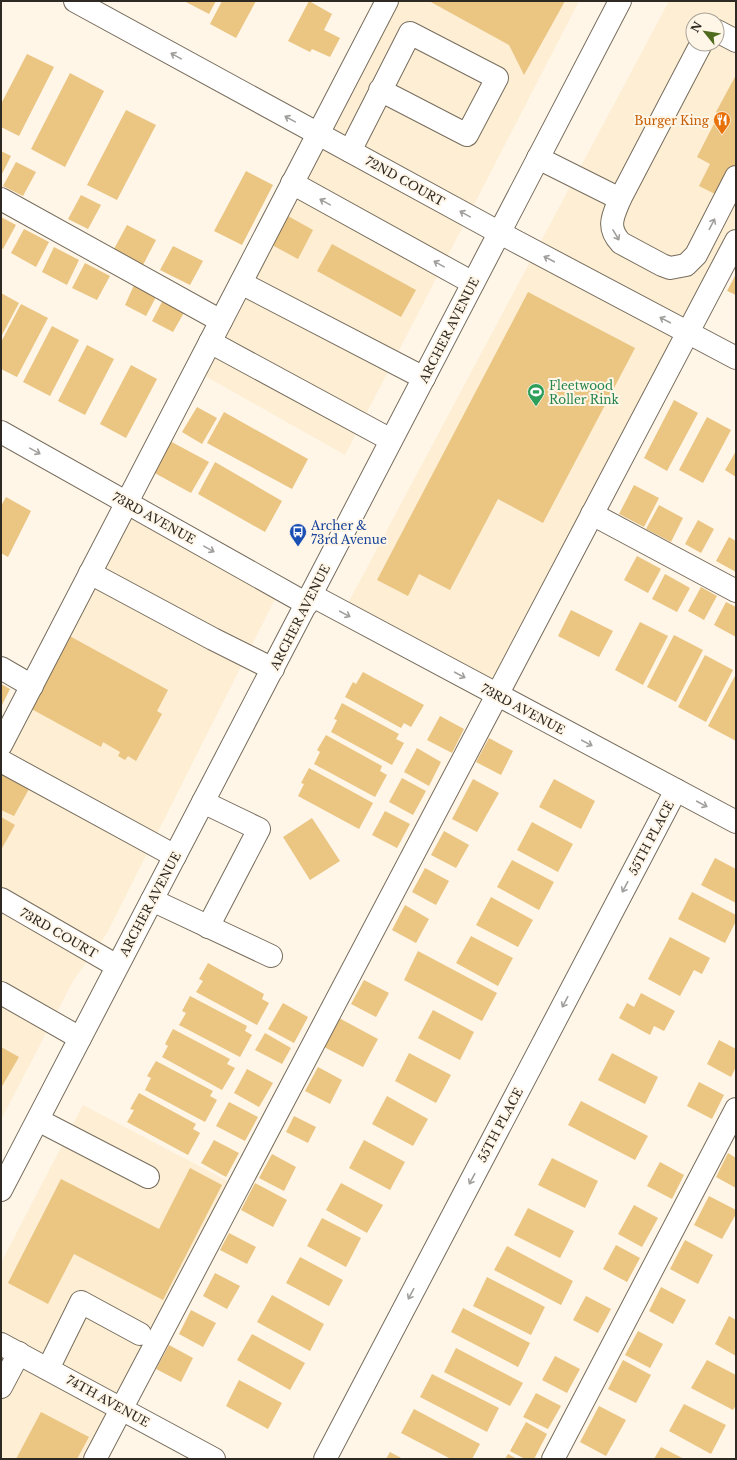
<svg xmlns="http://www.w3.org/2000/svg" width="737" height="1460" font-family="'Libre Baskerville',serif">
<rect width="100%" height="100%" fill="#fff6e8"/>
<g fill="#fdeed4" fill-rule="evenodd">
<path d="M388 1H579L345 455 198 372Z"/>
<path d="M669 1H736V237L496 688 346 607ZM693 20H717V44H693Z"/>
<path d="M127 499 282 585 106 935 73 981 1 1120V743Z"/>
<path d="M83 1105 235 1185 92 1459H1V1263Z"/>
</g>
<g fill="#ebc582">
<path d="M184 1H216L209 14Z"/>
<path d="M222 1H256L236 38 210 24Z"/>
<path d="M309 1 332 14 324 30 340 38 330 57 312 49 310 52 288 41Z"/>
<path d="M429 1H565L524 75 509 45Z"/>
<path d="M27 54 54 67 19 136 1 127V104Z"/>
<path d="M70 73 104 91 65 167 31 149Z"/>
<path d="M736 75V163L719 196 699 186 710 164 697 157 719 114 716 112Z"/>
<path d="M126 110 156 125 117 200 87 185Z"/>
<path d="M1 151 11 156 1 176Z"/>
<path d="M16 162 36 172 23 196 3 186Z"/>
<path d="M246 171 273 185 242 245 214 231Z"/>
<path d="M81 195 101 205 88 229 68 219Z"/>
<path d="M288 216 313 230 298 259 272 245Z"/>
<path d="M1 217 16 225 3 249 1 248Z"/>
<path d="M127 225 156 240 143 265 114 249Z"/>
<path d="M24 229 49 242 36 267 11 253Z"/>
<path d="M332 244 416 290 401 317 317 271Z"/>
<path d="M173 246 203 261 190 285 160 270Z"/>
<path d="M54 247 79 260 67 285 42 272Z"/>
<path d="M85 263 110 276 97 300 72 288Z"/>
<path d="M736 274V295L727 291Z"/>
<path d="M135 283 157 295 146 316 125 305Z"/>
<path d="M528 292 635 348 543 523 498 499 450 590 419 574 408 596 377 580Z"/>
<path d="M1 293 19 303 1 337Z"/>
<path d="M163 300 185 311 173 332 152 321Z"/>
<path d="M21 304 48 318 17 377 1 369V342Z"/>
<path d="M52 326 79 340 50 396 23 382Z"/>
<path d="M87 345 114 359 85 415 58 401Z"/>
<path d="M131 365 157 379 126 438 100 424Z"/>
<path d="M674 400 698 413 667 471 644 458Z"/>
<path d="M197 407 217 418 202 444 182 432Z"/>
<path d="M224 412 308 459 292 489 207 443Z"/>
<path d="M707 417 731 430 703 483 679 470Z"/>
<path d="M168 440 209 462 191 493 151 471Z"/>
<path d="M736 451V477L725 470Z"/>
<path d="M215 462 282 501 265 532 198 494Z"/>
<path d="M634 485 659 498 644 527 619 514Z"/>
<path d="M6 497 31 511 8 557 1 553V506Z"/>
<path d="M659 505 683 518 671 542 646 529Z"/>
<path d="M698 520 714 529 701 553 685 544Z"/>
<path d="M729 537 736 541V572L716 561Z"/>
<path d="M637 556 661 569 648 593 624 580Z"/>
<path d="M665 574 690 588 677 612 652 599Z"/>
<path d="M701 587 717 596 704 620 688 611Z"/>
<path d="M726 602 736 607V637L714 625Z"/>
<path d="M571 610 613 631 599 657 558 636Z"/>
<path d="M640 622 668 636 643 685 615 670Z"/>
<path d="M66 634 168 690 157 711 162 714 136 761 128 756 125 760 118 756 120 752 103 742 101 747 26 706Z"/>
<path d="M674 635 703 650 676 702 647 687Z"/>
<path d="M705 655 733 670 706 722 678 707Z"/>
<path d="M363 672 424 705 411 727 404 723 401 728 345 697 353 682 356 684Z"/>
<path d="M736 674V741L708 726Z"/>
<path d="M1 684 10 689 1 707Z"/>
<path d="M342 703 399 734 396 739 404 743 392 765 331 732 337 720 334 719Z"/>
<path d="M440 716 464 729 452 753 427 740Z"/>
<path d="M326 735 382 766 380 771 387 775 375 797 314 764 320 752 317 750Z"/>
<path d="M489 738 513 751 501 775 476 762Z"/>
<path d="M417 748 441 762 429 786 404 772Z"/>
<path d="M309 768 373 803 359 829 298 796 304 784 301 783Z"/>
<path d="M1 774 29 789 14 816 1 810Z"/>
<path d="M402 778 426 791 413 815 389 802Z"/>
<path d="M473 779 499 793 477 832 452 819Z"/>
<path d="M554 779 595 801 581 829 539 807Z"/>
<path d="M385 811 410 824 397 848 372 835Z"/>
<path d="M1 817 15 825 1 850Z"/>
<path d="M312 818 340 861 310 880 283 837Z"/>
<path d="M532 822 573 844 558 872 517 850Z"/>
<path d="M444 831 469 845 456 868 431 855Z"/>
<path d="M715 858 736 869V903L701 885Z"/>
<path d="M512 860 554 882 539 910 497 887Z"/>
<path d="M425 868 449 881 436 905 412 892Z"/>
<path d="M692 892 736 915V921L725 943 678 919Z"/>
<path d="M491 897 533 920 518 947 476 925Z"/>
<path d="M405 905 429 919 416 943 392 930Z"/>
<path d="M471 936 513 958 498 986 456 963Z"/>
<path d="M670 937 710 958 702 974 694 970 680 996 648 979Z"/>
<path d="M418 951 497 993 482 1021 404 980Z"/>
<path d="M208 963 264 994 262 999 269 1003 257 1025 196 992 203 981 199 979Z"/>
<path d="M364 980 389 993 376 1017 351 1004Z"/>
<path d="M641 993 675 1011 664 1031 654 1026 650 1035 619 1018 627 1003 634 1007Z"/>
<path d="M190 996 247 1026 245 1031 252 1035 240 1057 179 1025 186 1013 182 1011Z"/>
<path d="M283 1003 308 1017 294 1043 268 1029Z"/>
<path d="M433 1010 474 1032 460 1060 418 1038Z"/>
<path d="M339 1018 378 1039 363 1067 324 1047Z"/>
<path d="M173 1029 230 1059 227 1064 235 1068 222 1090 162 1057 168 1046 165 1044Z"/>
<path d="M265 1033 291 1048 282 1064 255 1050Z"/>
<path d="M719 1040 736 1049V1067L731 1077 707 1064Z"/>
<path d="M1 1047 19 1057 1 1088Z"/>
<path d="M409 1053 451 1075 436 1103 395 1081Z"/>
<path d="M612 1053 658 1077 645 1104 598 1080Z"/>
<path d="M156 1061 213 1091 210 1096 217 1100 205 1122 145 1090 151 1078 147 1076Z"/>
<path d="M318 1067 342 1080 330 1104 305 1091Z"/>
<path d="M247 1069 273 1083 259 1107 234 1093Z"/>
<path d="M699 1082 724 1095 712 1119 687 1106Z"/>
<path d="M139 1093 196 1124 193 1129 200 1133 188 1155 127 1122 134 1110 130 1109Z"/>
<path d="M387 1096 428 1119 413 1146 372 1124Z"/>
<path d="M581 1101 648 1136 635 1160 568 1125Z"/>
<path d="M229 1102 258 1117 245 1141 216 1126Z"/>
<path d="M294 1116 316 1127 308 1143 286 1132Z"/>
<path d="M214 1140 239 1153 226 1177 201 1163Z"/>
<path d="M364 1140 405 1162 390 1190 349 1168Z"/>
<path d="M728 1153 736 1158V1188L716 1177Z"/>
<path d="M272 1154 296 1167 284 1191 259 1178Z"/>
<path d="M552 1158 598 1181 585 1208 538 1185Z"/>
<path d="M660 1162 684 1175 672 1199 647 1186Z"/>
<path d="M190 1168 222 1185 163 1300 74 1254 48 1304 8 1283 61 1179 159 1229Z"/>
<path d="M255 1183 287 1200 273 1227 241 1210Z"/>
<path d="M341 1183 383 1205 367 1233 326 1210Z"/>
<path d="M709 1196 736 1210V1214L722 1239 694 1225Z"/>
<path d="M634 1205 658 1218 642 1247 618 1234Z"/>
<path d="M528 1208 574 1231 560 1258 514 1235Z"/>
<path d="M322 1218 361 1238 346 1267 307 1246Z"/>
<path d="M229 1233 256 1247 247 1264 220 1250Z"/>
<path d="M685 1240 713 1255 698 1284 670 1269Z"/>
<path d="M616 1245 640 1258 627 1282 603 1269Z"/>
<path d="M507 1246 573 1281 561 1305 494 1270Z"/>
<path d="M300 1257 343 1280 329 1306 286 1283Z"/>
<path d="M215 1273 240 1286 227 1309 203 1296Z"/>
<path d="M487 1277 545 1307 531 1335 473 1306Z"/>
<path d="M661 1287 686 1300 673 1324 649 1311Z"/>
<path d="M272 1295 324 1324 310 1351 257 1322Z"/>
<path d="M586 1296 611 1309 598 1333 573 1320Z"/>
<path d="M463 1308 530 1343 518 1367 451 1332Z"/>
<path d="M191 1310 216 1323 203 1347 179 1334Z"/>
<path d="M729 1316 736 1320V1356L715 1344Z"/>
<path d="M638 1331 663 1344 650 1368 625 1355Z"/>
<path d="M252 1334 305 1363 290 1390 237 1360Z"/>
<path d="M169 1345 193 1358 181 1382 156 1369Z"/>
<path d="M456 1348 523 1383 510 1406 444 1372Z"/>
<path d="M555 1356 580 1369 567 1393 542 1380Z"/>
<path d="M623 1360 651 1375 636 1403 608 1389Z"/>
<path d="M707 1360 736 1375V1405L733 1410 691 1388Z"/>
<path d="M432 1374 499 1408 487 1432 420 1397Z"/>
<path d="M239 1380 282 1403 268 1429 226 1406Z"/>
<path d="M536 1393 561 1406 548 1429 523 1417Z"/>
<path d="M684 1404 726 1425 711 1454 669 1431Z"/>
<path d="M599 1406 626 1420 606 1456 580 1442Z"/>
<path d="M414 1409 480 1444 472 1459H451L401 1433Z"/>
<path d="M41 1412 89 1437 77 1459H16Z"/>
<path d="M526 1422 547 1434 534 1459H525L510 1451Z"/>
<path d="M661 1447 684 1459H654Z"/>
<path d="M390 1452 403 1459H386Z"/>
<path d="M508 1454 517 1459H505Z"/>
</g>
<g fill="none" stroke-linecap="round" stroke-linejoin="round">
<defs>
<g id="minor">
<path d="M75 1 500 233 736 358"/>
<path d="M717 31 736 41"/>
<path d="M350 151 410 33 497 78 467 135 380 90"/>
<path d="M538 158 620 199 701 44"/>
<path d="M292 183 473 283"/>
<path d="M1 199 221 321"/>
<path d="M620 199C613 216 606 227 621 243L662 265 670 268 686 265 696 255 736 177"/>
<path d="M241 283 424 378"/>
<path d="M210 342 391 440"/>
<path d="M1 432 307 604"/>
<path d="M592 514 736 591"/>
<path d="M90 573 213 639 273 669"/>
<path d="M311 595 736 822"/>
<path d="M1 668 32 686"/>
<path d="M1 745 387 1"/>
<path d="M1 761 175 856"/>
<path d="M203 802 259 829 208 927"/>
<path d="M1 899 117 966"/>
<path d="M152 900 271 956"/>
<path d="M1 993 80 1038"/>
<path d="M38 1120 148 1177"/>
<path d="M1 1344 214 1459"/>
<path d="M48 1369 81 1302 140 1334"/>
<path d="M1 1387 19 1353"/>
<path d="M95 1459 736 241"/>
<path d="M325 1459 676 790"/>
<path d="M553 1459 736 1109"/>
</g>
<path id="major" d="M1 1190 620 1"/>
</defs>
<use href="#minor" stroke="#776d5d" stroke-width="24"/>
<use href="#major" stroke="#776d5d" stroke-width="24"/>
<use href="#minor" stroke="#fff" stroke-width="22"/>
<use href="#major" stroke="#fff" stroke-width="22"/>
</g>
<defs><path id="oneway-shaft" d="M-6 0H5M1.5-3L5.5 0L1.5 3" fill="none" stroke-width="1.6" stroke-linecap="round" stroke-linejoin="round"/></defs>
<g stroke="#a19f9c">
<use href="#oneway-shaft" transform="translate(176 56) rotate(-151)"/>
<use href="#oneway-shaft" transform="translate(290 119) rotate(-151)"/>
<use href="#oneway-shaft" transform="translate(325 202) rotate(-151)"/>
<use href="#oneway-shaft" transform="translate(465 214) rotate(-151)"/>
<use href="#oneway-shaft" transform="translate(712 224) rotate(-63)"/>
<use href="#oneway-shaft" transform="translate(616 235) rotate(59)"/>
<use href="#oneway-shaft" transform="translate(549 259) rotate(-152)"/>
<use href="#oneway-shaft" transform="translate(439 264) rotate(-151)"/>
<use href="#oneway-shaft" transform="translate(665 320) rotate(-152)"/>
<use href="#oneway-shaft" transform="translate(35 451) rotate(29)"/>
<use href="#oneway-shaft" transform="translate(209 549) rotate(29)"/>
<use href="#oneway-shaft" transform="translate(345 614) rotate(28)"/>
<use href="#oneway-shaft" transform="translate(460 675) rotate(28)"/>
<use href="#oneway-shaft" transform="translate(587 743) rotate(28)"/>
<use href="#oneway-shaft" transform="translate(702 804) rotate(28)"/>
<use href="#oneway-shaft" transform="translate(625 887) rotate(118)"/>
<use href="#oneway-shaft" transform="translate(565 1002) rotate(118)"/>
<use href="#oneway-shaft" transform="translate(472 1179) rotate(118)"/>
<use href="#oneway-shaft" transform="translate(411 1294) rotate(118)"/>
</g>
<defs>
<symbol id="restaurant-pin" viewBox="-11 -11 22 30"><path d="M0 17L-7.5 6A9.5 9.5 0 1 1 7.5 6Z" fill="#e8710a" stroke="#fff6e8"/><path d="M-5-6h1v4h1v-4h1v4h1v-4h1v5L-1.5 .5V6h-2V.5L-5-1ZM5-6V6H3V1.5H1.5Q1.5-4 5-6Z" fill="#fff"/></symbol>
<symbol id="stadium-pin" viewBox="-11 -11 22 30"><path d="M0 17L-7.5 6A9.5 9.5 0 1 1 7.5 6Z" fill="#2e9e5b" stroke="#fff6e8"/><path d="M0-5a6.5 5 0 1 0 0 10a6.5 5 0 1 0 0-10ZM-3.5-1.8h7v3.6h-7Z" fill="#fff"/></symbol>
<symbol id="bus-pin" viewBox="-11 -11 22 30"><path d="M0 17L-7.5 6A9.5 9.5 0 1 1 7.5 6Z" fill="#1a4fb4" stroke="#fff6e8"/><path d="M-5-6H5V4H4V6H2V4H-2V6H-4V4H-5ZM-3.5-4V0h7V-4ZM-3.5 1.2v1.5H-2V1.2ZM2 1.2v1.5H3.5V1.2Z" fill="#fff"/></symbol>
</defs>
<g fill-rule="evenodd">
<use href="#restaurant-pin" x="712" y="110" width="20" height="27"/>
<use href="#stadium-pin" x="526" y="382" width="20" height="27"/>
<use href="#bus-pin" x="288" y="522" width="20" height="27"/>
</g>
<g text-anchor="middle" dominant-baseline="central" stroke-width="4" stroke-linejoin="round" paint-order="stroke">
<g font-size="12" fill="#c56008" stroke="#fff6e8" text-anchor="end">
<text x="709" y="120">Burger King</text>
</g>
<g font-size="12" fill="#2e2a23" stroke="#fff6e8">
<text transform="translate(405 181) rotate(29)">72ND COURT</text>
<text transform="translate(449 330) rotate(-63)">ARCHER AVENUE</text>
<text transform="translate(154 518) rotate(29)">73RD AVENUE</text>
<text transform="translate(300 617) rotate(-63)">ARCHER AVENUE</text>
<text transform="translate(523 709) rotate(28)">73RD AVENUE</text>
<text transform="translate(651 838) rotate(-62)">55TH PLACE</text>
<text transform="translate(150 904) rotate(-62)">ARCHER AVENUE</text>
<text transform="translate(59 933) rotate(30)">73RD COURT</text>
<text transform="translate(500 1125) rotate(-62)">55TH PLACE</text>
<text transform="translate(108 1401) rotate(29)">74TH AVENUE</text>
</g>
<g font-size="12" fill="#27864d" stroke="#fff6e8" text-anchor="start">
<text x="549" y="385">Fleetwood<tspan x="549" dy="14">Roller Rink</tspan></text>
</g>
<g font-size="12" fill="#164399" stroke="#fff6e8" text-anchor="start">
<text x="311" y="525">Archer &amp;<tspan x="311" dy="14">73rd Avenue</tspan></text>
</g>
</g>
<rect width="737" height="1460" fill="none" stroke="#2e2a23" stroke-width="4"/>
<g transform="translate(705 32) rotate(300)"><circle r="19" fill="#fff6e8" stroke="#aba499"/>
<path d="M0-3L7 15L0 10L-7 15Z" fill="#506b1e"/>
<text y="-6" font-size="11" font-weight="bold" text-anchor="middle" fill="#2e2a23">N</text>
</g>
</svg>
